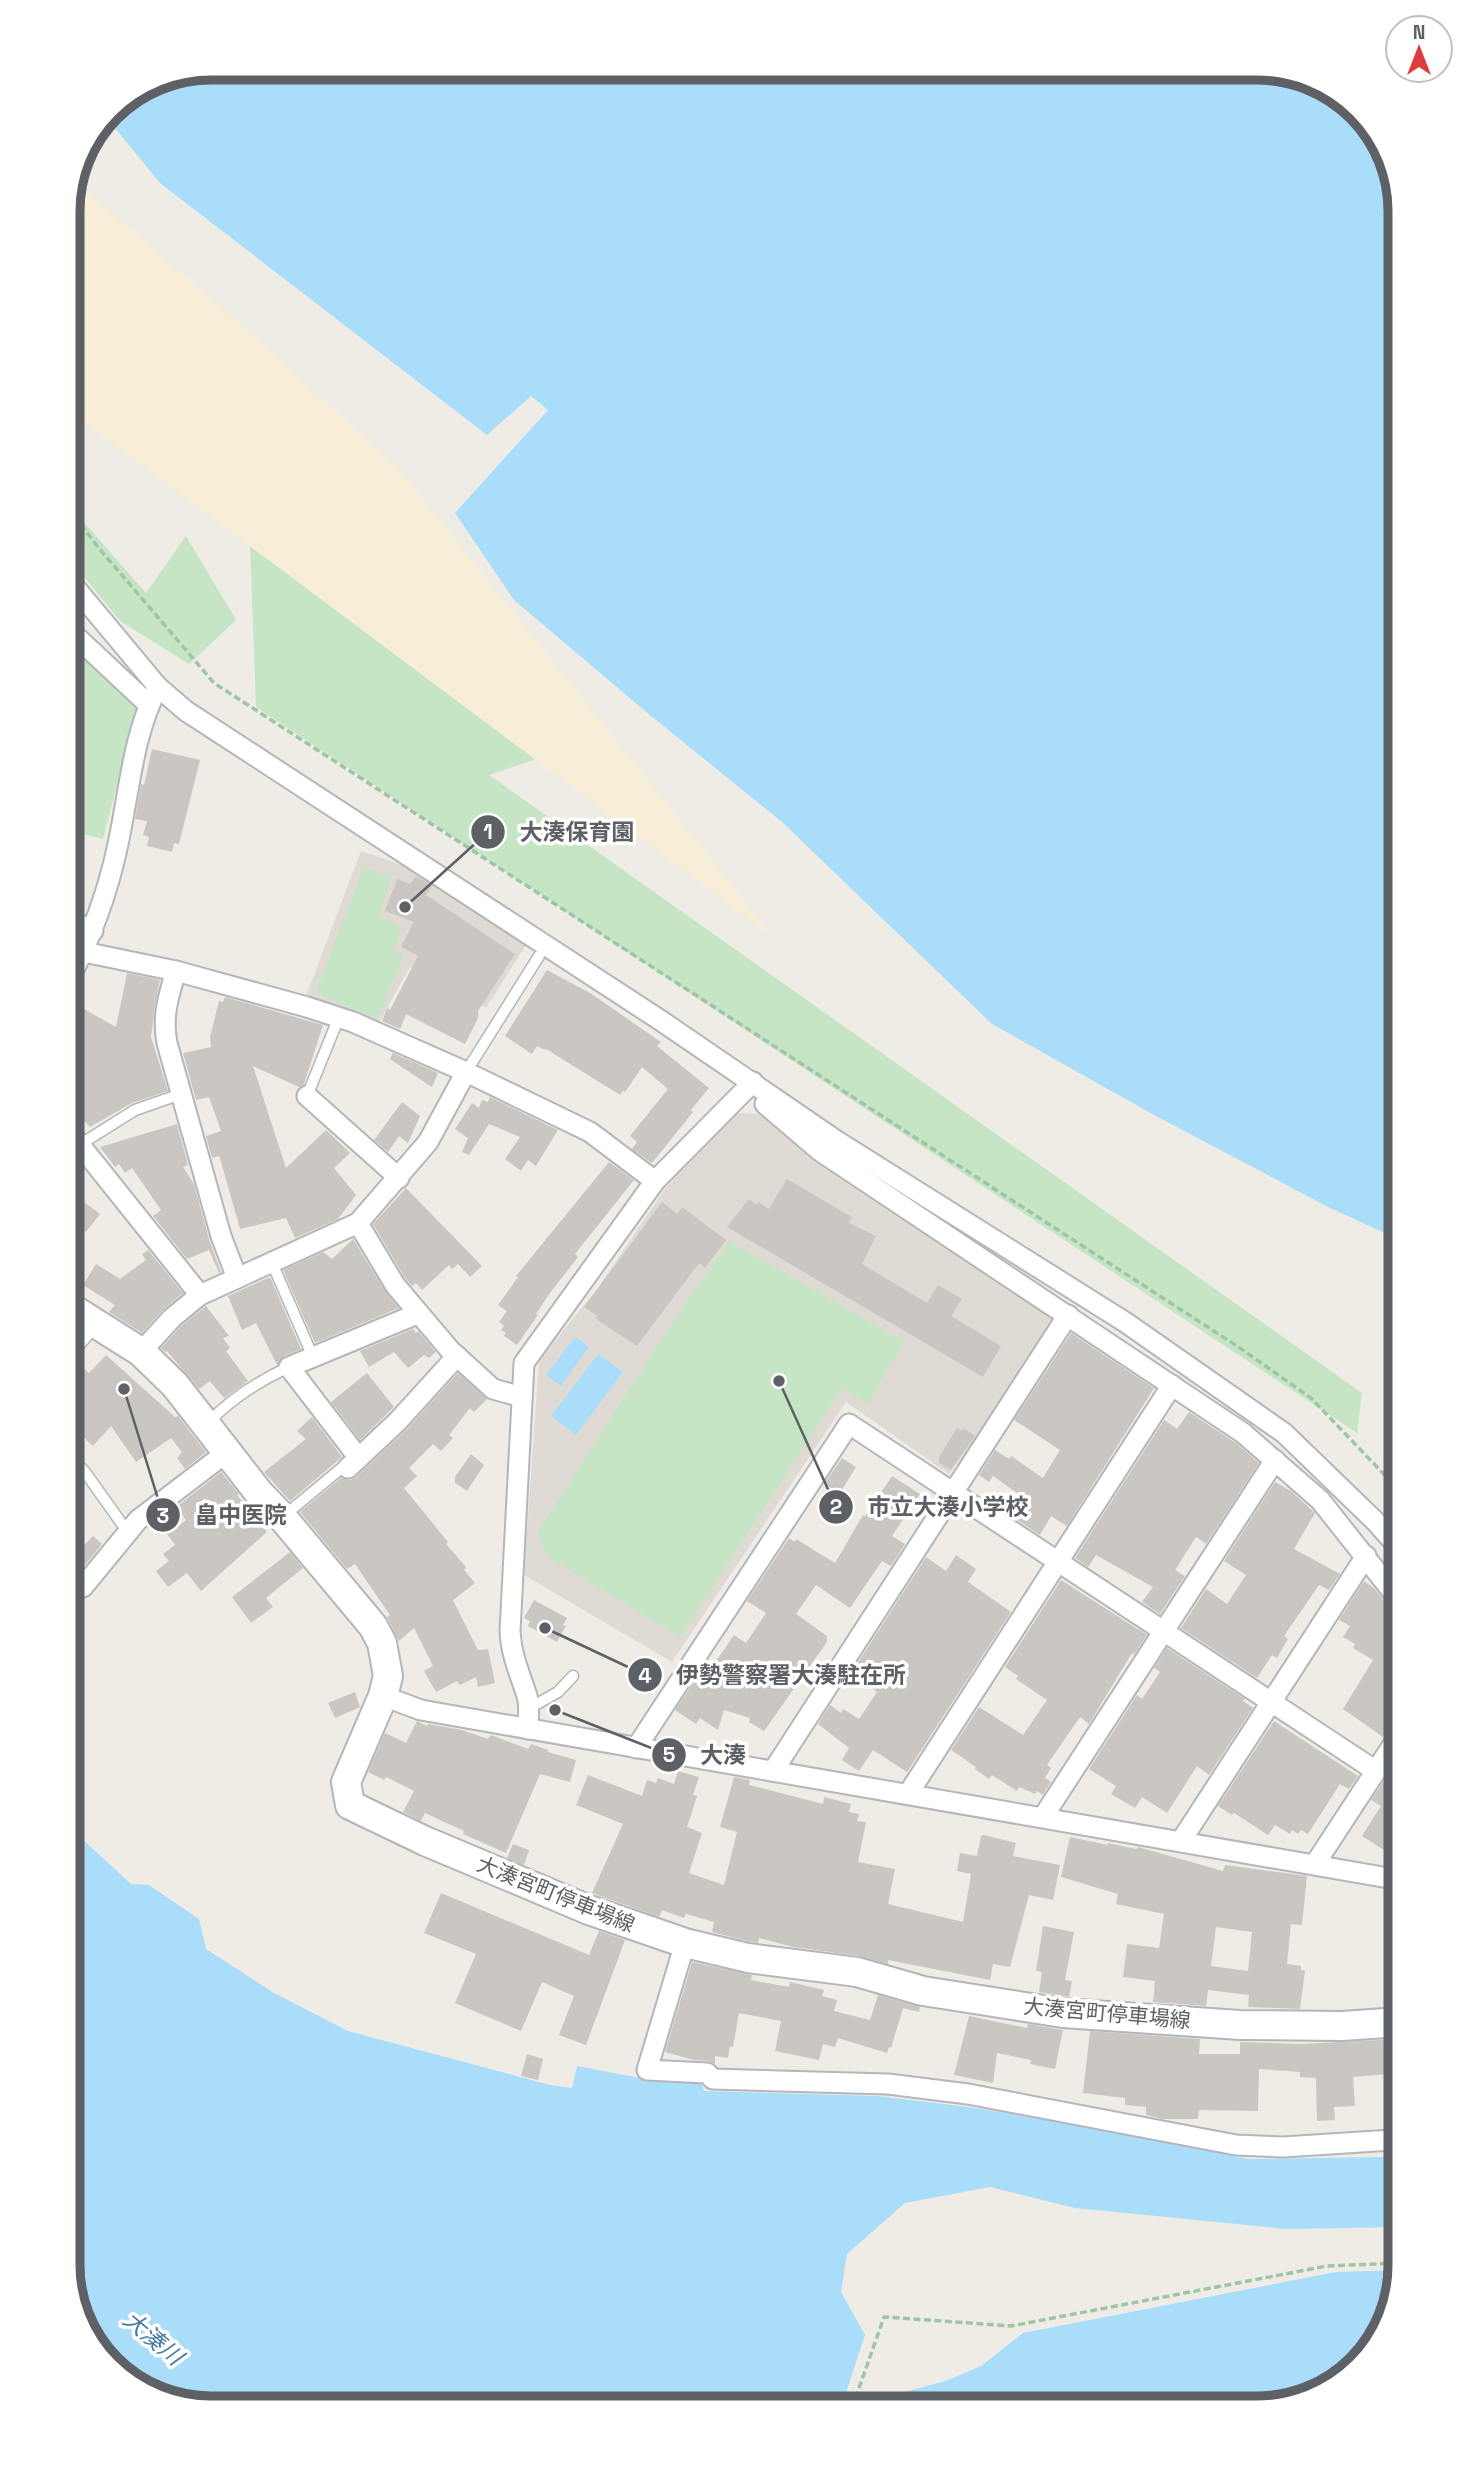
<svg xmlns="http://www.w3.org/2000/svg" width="1468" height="2476" font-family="'Space Grotesk','Noto Sans JP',sans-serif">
<rect width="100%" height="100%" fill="#efece6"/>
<g fill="#dfdbd4">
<path d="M361 851 414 869 526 945 486 1008 410 967 377 1026 306 996Z"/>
<path d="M740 1113 760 1114 839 1172 1059 1317 1045 1349 949 1474 846 1402 672 1662 524 1575 539 1360 598 1288 664 1190 721 1120Z"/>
</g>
<g fill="#c6e5c4">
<path d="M68 504 146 593 186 536 236 620 189 664 120 621 68 557Z"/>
<path d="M249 515 536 759 489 775 1362 1393 1357 1433 256 707Z"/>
<path d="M68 644 138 704 103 839 68 830Z"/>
<path d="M364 867 391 877 379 916 402 927 394 952 404 955 377 1019 316 993Z"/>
<path d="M729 1241 904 1342 868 1403 842 1388 680 1637 547 1556 538 1532 670 1326Z"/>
</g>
<path fill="#f8eed7" d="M74 181 239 323 397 467 773 937 69 411V202Z"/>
<g fill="#aaddfa">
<path d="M211 68 1267 69 1337 93 1385 148 1400 211V1240L1328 1207 1156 1116 992 1024 782 822 645 711 514 600 455 513 548 410 531 396 487 435 160 183 106 117 110 110 157 79Z"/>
<path d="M575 1337 589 1347 561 1386 546 1375Z"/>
<path d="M598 1354 623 1372 576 1435 551 1416Z"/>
<path d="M68 1826 131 1884 149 1885 199 1919 206 1949 274 1993 348 2031 550 2085 572 2088 577 2066 640 2078H700L704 2091 877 2096 969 2107 1116 2131 1248 2159 1382 2157 1400 2153V2227L1286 2229 1075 2208 990 2187 905 2203 847 2254 841 2292 865 2335 841 2408 202 2407 132 2384 83 2328 68 2265Z"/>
<path d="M1398 2270 1376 2344 1320 2393 1257 2408H865L870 2393 904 2392 946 2381 981 2366 1023 2333 1336 2272Z"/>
</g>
<g fill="#cac7c2" fill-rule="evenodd">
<path d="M152 749 200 760 179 844 174 843 172 852 147 846 149 837 143 835 147 821 135 819 141 784 144 785Z"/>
<path d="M416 876 432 886 426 895 515 954 478 1011V1018L465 1044 406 1014 400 1029 382 1021 387 1008 390 1010 418 956 401 947 414 922 385 911 397 879 410 884Z"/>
<path d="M547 970 590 993 661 1042 657 1046 709 1088 691 1110 693 1112 652 1163 632 1149 637 1142 630 1136 668 1089 642 1067 625 1092 623 1091 620 1095 546 1049 545 1050 537 1046 532 1054 505 1036Z"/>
<path d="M127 973 160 980 155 1005 151 1037 168 1091 132 1103 90 1127 68 1104V1000L116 1027Z"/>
<path d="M225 997 323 1025 304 1084 299 1087 253 1066 286 1168 326 1130 350 1153 334 1168 356 1195 338 1219 295 1238 286 1218 240 1229 220 1158 219 1156 212 1158 206 1136 221 1131 209 1097 196 1100 183 1053 211 1047 210 1037 219 1001 223 1002Z"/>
<path d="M393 1053 438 1073 432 1087 390 1059Z"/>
<path d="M490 1097 558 1130 536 1166 528 1160 521 1171 505 1159 520 1137 489 1124 469 1155 462 1152 468 1138 455 1129 472 1103 479 1108 482 1100 488 1102Z"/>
<path d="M402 1102 420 1116 408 1143 399 1136 388 1152 374 1140Z"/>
<path d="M177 1124 188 1165 183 1167 194 1184 209 1239 221 1272 219 1273 209 1250 187 1259 153 1216 161 1210 132 1168 125 1173 119 1164 115 1167 100 1147Z"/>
<path d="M609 1162 634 1180 575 1254 578 1257 550 1293 536 1314 538 1315 517 1345 504 1336 506 1333 501 1330 504 1326 499 1322 507 1311 498 1305 518 1277 516 1276Z"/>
<path d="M787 1179 852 1217 849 1223 876 1236 862 1264 927 1303 938 1285 962 1299 951 1316 1001 1346 983 1377 727 1227 749 1199 757 1205 758 1202 769 1209Z"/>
<path d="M406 1188 482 1266 470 1277 458 1264 452 1269 449 1265 422 1290 416 1283 412 1286 405 1278 373 1224Z"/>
<path d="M68 1190 100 1214 86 1232 73 1222 76 1220 68 1214Z"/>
<path d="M662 1202 677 1214 682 1207 726 1240 705 1268 699 1263 637 1346 596 1319 597 1316 584 1307Z"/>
<path d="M353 1239 385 1291 399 1308 315 1343 283 1270 323 1252 332 1259Z"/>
<path d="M148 1250 183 1293 163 1310 142 1333 109 1312 115 1305 83 1285 96 1264 120 1279 146 1260 142 1254Z"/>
<path d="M270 1277 301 1349 284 1356 277 1365 256 1323 242 1330 228 1296Z"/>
<path d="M206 1306 229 1336 223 1338 230 1348 226 1351 248 1381 224 1398 210 1381 199 1389 167 1351 165 1352 161 1348 180 1327Z"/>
<path d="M413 1329 416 1333 418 1331 436 1352 429 1358 424 1355 408 1368 394 1352 369 1367 360 1351Z"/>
<path d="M1071 1333 1154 1388 1067 1526 1051 1516 1040 1535 1017 1520 1028 1501 993 1476 989 1482 979 1475 995 1450 1009 1459 1011 1456 1043 1478 1060 1450 1014 1420Z"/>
<path d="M106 1355 175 1417 178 1416 206 1452 185 1469 177 1458 182 1452 171 1438 136 1462 111 1426 93 1446 68 1423V1365L75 1361 89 1373Z"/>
<path d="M367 1373 394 1407 360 1440 331 1402Z"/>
<path d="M458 1373 487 1399 474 1412 470 1408 449 1435 453 1438 441 1451 433 1444 409 1468 417 1476 404 1488 448 1542 446 1544 466 1567 464 1570 475 1583 453 1600 478 1650 488 1649 495 1683 478 1687 476 1677 460 1685 457 1681 436 1692 424 1671 433 1666 414 1628 399 1641 387 1617 390 1615 355 1564 347 1569 300 1512 341 1478 350 1480 356 1477 406 1430Z"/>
<path d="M1189 1412 1236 1443 1259 1463 1206 1544 1196 1537 1175 1570 1185 1576 1160 1614 1142 1602 1153 1587 1096 1555 1088 1567 1075 1558 1164 1420 1177 1429Z"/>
<path d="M312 1417 342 1457 290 1501 264 1472 306 1439 297 1431Z"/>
<path d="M957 1428 962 1431 963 1428 975 1436 951 1470 939 1463V1457Z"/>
<path d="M471 1454 484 1465 467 1491 455 1483V1477Z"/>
<path d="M842 1458 856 1467 840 1493 824 1484Z"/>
<path d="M221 1472 239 1494 237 1495 267 1532 201 1591 187 1573 168 1587 156 1571 169 1561 163 1554 175 1545 167 1534 186 1520 176 1507Z"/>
<path d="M892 1476 920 1494 892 1536 905 1544 891 1566 882 1561 850 1608 816 1585 796 1614 827 1636V1642L764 1731 749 1722 750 1718 724 1710 718 1730 700 1718 696 1724 675 1710 706 1664 712 1667 734 1635 746 1643 766 1613 747 1601 789 1538 795 1542 796 1539 835 1563 863 1515 865 1516Z"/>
<path d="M1275 1482 1291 1491 1315 1513 1294 1549 1340 1574 1329 1590 1319 1585 1284 1636 1288 1639 1277 1658 1272 1655 1257 1678 1181 1628 1206 1589 1227 1604 1246 1575 1224 1561Z"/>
<path d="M93 1536 102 1544 81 1570 70 1560Z"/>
<path d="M290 1552 303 1568 266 1598 273 1607 251 1623 232 1597Z"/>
<path d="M956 1555 976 1569 968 1582 1011 1612 907 1772 873 1750 859 1771 842 1760 849 1748 818 1724 830 1705 841 1713 843 1709 859 1719 877 1692 854 1674 858 1670 855 1667 926 1557 946 1571Z"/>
<path d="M1061 1580 1147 1635 1134 1655 1132 1653 1089 1724 1080 1717 1047 1765 1051 1768 1045 1778 1051 1782 1043 1795 1037 1791 1035 1794 1019 1787 1017 1791 992 1775 989 1779 975 1769 976 1767 951 1750 979 1707 1023 1735 1047 1700 1016 1679 1018 1676 1005 1667Z"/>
<path d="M1364 1581 1374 1588 1391 1609 1400 1613V1716L1383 1737 1343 1709 1373 1660 1353 1648 1355 1644 1343 1637 1350 1626 1339 1620Z"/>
<path d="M534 1600 567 1618 563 1625 566 1626 557 1642 528 1626 530 1621 524 1618Z"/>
<path d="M1167 1648 1245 1699 1243 1701 1253 1708 1209 1775 1197 1766 1167 1813 1142 1797 1135 1808 1111 1794 1116 1786 1089 1769 1137 1695 1142 1699 1160 1672 1154 1668Z"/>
<path d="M355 1692 360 1707 335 1718 328 1703Z"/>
<path d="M417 1721 427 1726 428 1724 462 1730 488 1739 491 1735 528 1749 531 1744 548 1750V1752L576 1760 570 1782 540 1774 506 1853 463 1834 464 1831 425 1813 421 1821 403 1812 414 1791 386 1777 384 1780 368 1772 385 1733 406 1743Z"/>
<path d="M1274 1721 1358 1776 1349 1789 1340 1784 1308 1834 1301 1830 1298 1834 1292 1830 1290 1834 1275 1825 1268 1835 1234 1813 1232 1815 1218 1806Z"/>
<path d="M1400 1757V1832L1387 1852 1362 1836 1381 1806 1371 1800Z"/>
<path d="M678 1771 699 1777 693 1795 697 1796 687 1827 702 1833 689 1873 724 1885 737 1832 720 1827 734 1777 750 1780 749 1785 823 1804 824 1797 851 1804 849 1812 859 1814 857 1821 866 1822 858 1862 895 1869 888 1904 963 1922 971 1874 957 1871 960 1853 977 1856 981 1836 984 1835 1016 1843 1013 1856 1060 1865 1053 1900 1029 1895 1010 1967 993 1964 990 1980 888 1960V1964L859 1956 793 1947 759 1938 758 1943 751 1942 712 1932 714 1922 686 1914 684 1918 662 1910 659 1917 592 1893 623 1824 576 1805 588 1775 642 1796 647 1780 656 1783 658 1778 674 1784Z"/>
<path d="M1070 1837 1108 1845V1843L1136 1849 1138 1847 1223 1871 1225 1865 1307 1876 1302 1925 1291 1924 1287 1964 1301 1966V1970L1305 1971 1300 2009 1248 2007 1249 1995 1208 1990 1206 2006 1153 2002 1155 1981 1123 1977 1127 1944 1159 1948 1164 1914 1116 1904 1118 1894 1061 1877ZM1216 1927 1252 1932 1248 1971 1211 1966Z"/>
<path d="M513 1844 529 1850 524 1865 507 1858Z"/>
<path d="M441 1893 589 1955 599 1931 625 1940 586 2045 559 2035 574 1996 542 1982 521 2031 455 2003 476 1954 424 1933Z"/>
<path d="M1043 1926 1074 1932 1065 1980 1072 1981 1069 1997 1039 1992 1042 1972 1036 1971Z"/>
<path d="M692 1962 752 1975 751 1980 789 1987 790 1982 824 1990 822 1996 837 2000 834 2011 870 2020 878 1995 920 2007 919 2012 903 2008 891 2048 889 2047 887 2053 838 2038 835 2047 823 2044 819 2060 775 2051 781 2021 739 2013 733 2047 730 2046 728 2058 715 2056V2064L708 2061 694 2060 665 2052Z"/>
<path d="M969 2016 1027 2028 1028 2024 1063 2030 1055 2069 1030 2064 1031 2060 997 2053 993 2083 954 2075Z"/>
<path d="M1090 2031 1200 2039 1199 2054H1240V2042L1300 2044 1400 2039V2073L1353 2077 1355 2106 1334 2107 1335 2120 1317 2121 1316 2078 1300 2077V2072L1259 2069 1258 2111 1199 2110 1198 2119H1162L1146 2115V2107L1125 2105V2098L1083 2093Z"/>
<path d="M527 2054 543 2059 538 2080 521 2076Z"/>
</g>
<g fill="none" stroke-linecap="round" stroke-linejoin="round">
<defs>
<g id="lane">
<path d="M466 1072 539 956"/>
<path d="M307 1096 339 1017"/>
<path d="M81 1144 135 1110 181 1094"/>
<path d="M272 1263 313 1357"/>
<path d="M68 1358 95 1327"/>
<path d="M209 1422C232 1398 259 1381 289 1367"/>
<path d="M68 1454 85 1472 127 1531"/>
<path d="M285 1515 344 1466 348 1468"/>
<path d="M528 1709 558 1692 573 1676"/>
</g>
<g id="street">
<path d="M68 579 158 687"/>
<path d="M68 629 148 704"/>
<path d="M68 919 93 931"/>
<path d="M84 952 176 971 307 1007 353 1022 466 1072 590 1132 655 1181"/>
<path d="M176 971C168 997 162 1017 167 1043L221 1236 237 1278"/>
<path d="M68 981C91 938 108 892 118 844 129 794 133 733 158 687L186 711 663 1022 837 1141 1125 1322 1284 1433 1376 1522 1400 1549"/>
<path d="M307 1096 399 1178"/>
<path d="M765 1104 820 1151 1243 1433 1320 1500 1400 1601"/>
<path d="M68 1130 200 1295"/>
<path d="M358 1223 395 1285 450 1350 493 1389 522 1397"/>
<path d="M141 1352 172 1318 200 1295 358 1223 428 1142 466 1072"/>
<path d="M358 1457 289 1367 417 1314"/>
<path d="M348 1468 398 1421 457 1356"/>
<path d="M68 1575 83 1587 138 1520 227 1452"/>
<path d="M383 1696 421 1710 478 1720 1400 1880"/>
<path d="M528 1729C528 1718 530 1706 527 1696 520 1674 511 1655 510 1631L524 1363 655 1181 753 1082"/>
<path d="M636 1748 849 1424 1376 1771"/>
<path d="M773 1771 1068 1315"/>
<path d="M908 1794 1172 1385"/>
<path d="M1043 1817 1275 1460"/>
<path d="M1181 1841 1366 1556"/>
<path d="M1315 1864 1400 1734"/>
<path d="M685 1943 647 2070 707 2073 713 2079 888 2084 968 2094 1236 2145 1283 2147 1392 2140"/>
</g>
<path id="secondary" d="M68 1306 141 1352 175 1385 259 1493 282 1517 373 1626 382 1643 388 1676 383 1696 346 1782 350 1805 425 1841 589 1910 685 1943 748 1958 857 1972 923 1991 1063 2013 1240 2025 1342 2026 1400 2022"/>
</defs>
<use href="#lane" stroke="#b3b6ba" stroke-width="13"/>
<use href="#street" stroke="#b3b6ba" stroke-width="23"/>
<use href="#secondary" stroke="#b2b5b9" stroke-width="32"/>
<g stroke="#9ec6a6" stroke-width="3.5" stroke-dasharray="7 3.5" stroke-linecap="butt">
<path d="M68 508 98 547 214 683 1237 1346 1311 1398 1400 1491"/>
<path d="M852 2408 884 2317 1011 2326 1327 2266 1400 2263"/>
</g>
<use href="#lane" stroke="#fff" stroke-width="10"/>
<use href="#street" stroke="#fff" stroke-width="19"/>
<use href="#secondary" stroke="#fff" stroke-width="28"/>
</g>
<g text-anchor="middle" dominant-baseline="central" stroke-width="7" stroke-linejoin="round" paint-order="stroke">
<g font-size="21" fill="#5d6165" stroke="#fff">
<text transform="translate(556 1894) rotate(22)">大湊宮町停車場線</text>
<text transform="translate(1107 2013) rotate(5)">大湊宮町停車場線</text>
</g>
<g font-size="23" font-style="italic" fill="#457aa3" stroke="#fff">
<text transform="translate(153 2338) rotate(40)">大湊川</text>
</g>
</g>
<path d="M0 0H1468V2476H0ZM211 80H1257A131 131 0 0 1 1388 211V2265A131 131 0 0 1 1257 2396H211A131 131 0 0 1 80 2265V211A131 131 0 0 1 211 80Z" fill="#fff" fill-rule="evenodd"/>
<path fill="none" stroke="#5d6165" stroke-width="9" d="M211 80H1257A131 131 0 0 1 1388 211V2265A131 131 0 0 1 1257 2396H211A131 131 0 0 1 80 2265V211A131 131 0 0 1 211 80Z"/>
<path fill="none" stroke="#5d6165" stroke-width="2.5" d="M405 907L488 832M779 1381L836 1507M124 1389L163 1515M545 1628L645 1675M555 1710L669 1755"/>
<g fill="#5d6165" stroke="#fff" stroke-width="2.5">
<circle cx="405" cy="907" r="7"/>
<circle cx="779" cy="1381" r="7"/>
<circle cx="124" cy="1389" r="7"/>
<circle cx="545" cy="1628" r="7"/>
<circle cx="555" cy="1710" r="7"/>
<circle cx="488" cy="832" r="18"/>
<circle cx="836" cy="1507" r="18"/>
<circle cx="163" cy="1515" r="18"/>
<circle cx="645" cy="1675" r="18"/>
<circle cx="669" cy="1755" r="18"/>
</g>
<g font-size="21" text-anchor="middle" font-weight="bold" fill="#fff">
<text x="488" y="839">1</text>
<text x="836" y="1514">2</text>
<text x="163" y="1523">3</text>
<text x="645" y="1683">4</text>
<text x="669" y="1762">5</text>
</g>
<g font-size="23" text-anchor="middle" font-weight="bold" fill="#5d6165" stroke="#fff" stroke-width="7" stroke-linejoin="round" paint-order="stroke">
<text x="577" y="840">大湊保育園</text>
<text x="948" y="1515">市立大湊小学校</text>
<text x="241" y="1523">畠中医院</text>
<text x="791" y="1683">伊勢警察署大湊駐在所</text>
<text x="723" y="1763">大湊</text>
</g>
<g transform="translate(1419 49)"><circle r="33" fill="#ffffff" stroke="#bec0c1" stroke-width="2"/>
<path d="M0-5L12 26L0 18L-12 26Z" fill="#df3d3b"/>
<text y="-10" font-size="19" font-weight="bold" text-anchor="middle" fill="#5d6165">N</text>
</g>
</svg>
